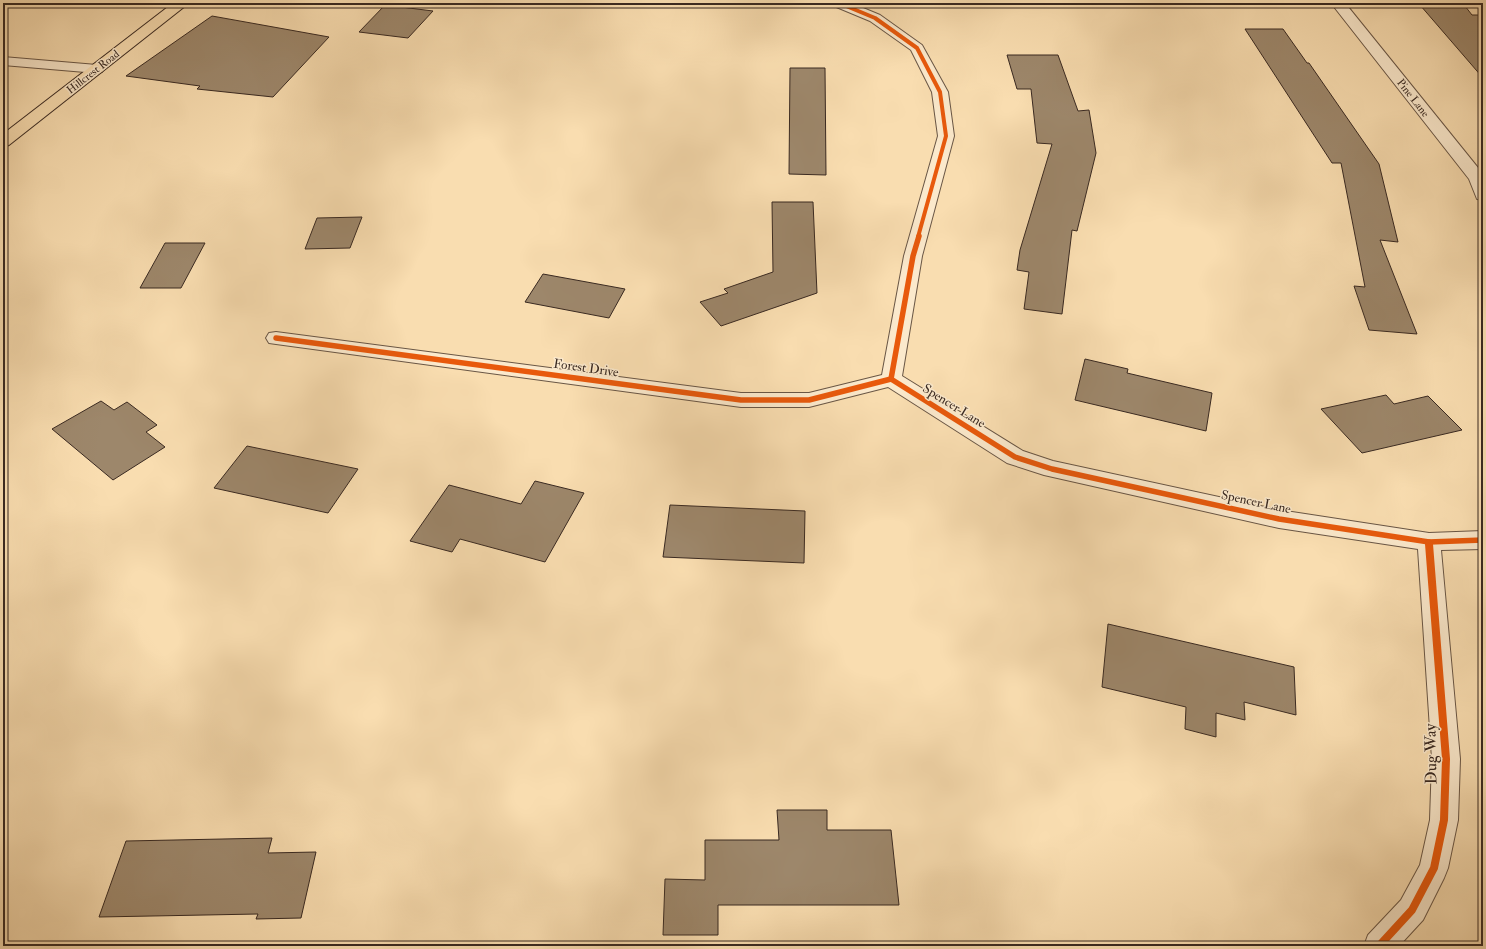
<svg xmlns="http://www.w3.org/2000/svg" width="1486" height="949" font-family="'IM FELL Double Pica',serif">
<rect width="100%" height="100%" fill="#f9ddb0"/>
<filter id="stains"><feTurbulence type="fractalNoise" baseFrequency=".005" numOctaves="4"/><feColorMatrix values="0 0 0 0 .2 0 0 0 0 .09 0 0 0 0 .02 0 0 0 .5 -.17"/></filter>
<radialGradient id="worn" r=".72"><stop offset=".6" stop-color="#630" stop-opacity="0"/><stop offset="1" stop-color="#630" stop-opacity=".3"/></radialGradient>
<g fill="#9d876b" stroke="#392921">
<path d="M385 5 433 11 408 38 359 32Z"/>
<path d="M1420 5 1465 6 1472 15H1483V78Z"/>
<path d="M212 16 329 37 273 97 197 89 200 86 126 76Z"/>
<path d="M1245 29H1283L1307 63H1309L1379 164 1398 242 1380 240 1417 334 1369 330 1354 286 1365 287 1341 163H1332Z"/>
<path d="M1007 55H1058L1078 111 1089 110 1096 153 1077 231 1072 230 1062 314 1024 309 1029 272 1017 270 1020 250 1052 144 1037 143 1031 89H1017Z"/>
<path d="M790 68H825L826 175 789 174Z"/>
<path d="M772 202H813L817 293 721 326 700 302 728 293 724 289 773 272Z"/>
<path d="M362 217 350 248 305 249 317 218Z"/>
<path d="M165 243H205L181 288H140Z"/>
<path d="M543 274 625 289 609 318 525 302Z"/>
<path d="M1085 359 1128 369 1127 373 1212 393 1206 431 1075 400Z"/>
<path d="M1386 395 1394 404 1428 396 1462 430 1362 453 1321 409Z"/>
<path d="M101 401 114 410 127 402 157 425 146 432 165 447 113 480 52 429Z"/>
<path d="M247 446 358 469 328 513 214 488Z"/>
<path d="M535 481 584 493 545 562 460 539 452 552 410 541 449 485 521 504Z"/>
<path d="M670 505 805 511 804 563 663 557Z"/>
<path d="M1108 624 1294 667 1296 715 1244 702 1245 720 1216 713V737L1185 729 1186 707 1102 687Z"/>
<path d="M777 810H827V830H891L899 905H718V935H663L665 879 705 880V840H779Z"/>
<path d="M272 838 268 853 316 852 301 918 256 919 258 914 99 917 126 841Z"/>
</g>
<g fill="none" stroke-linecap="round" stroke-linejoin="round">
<defs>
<g id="minor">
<path d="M832 3H851L880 15 922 45 948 92 954 136 922 256 902 376 1023 451 1053 461 1279 510 1429 533 1483 531V549L1441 550 1460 759 1458 820 1448 868 1444 878 1423 920 1399 946H1364L1368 935 1401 900 1420 865 1430 820 1432 759 1418 549 1279 528 1044 475 1007 463 888 387 809 407H741L276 344 269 343 266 338 269 333 276 332 741 393H809L882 375 904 256 938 136 932 92 911 50 870 21 834 6Z"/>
<path d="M1331 3H1345L1483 174V200L1477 199 1469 179Z"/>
<path d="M3 57 97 65 102 66 104 69 102 72 97 73 3 65Z"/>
</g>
<path id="major" d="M173 3H189L9 145 3 147V134Z"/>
</defs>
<use href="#minor" stroke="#695645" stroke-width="2"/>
<use href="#major" stroke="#392921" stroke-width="2"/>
<use href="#minor" fill="#fbe9cc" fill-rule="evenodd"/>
<use href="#major" fill="#f9ddb0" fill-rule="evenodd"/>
<defs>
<path id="cycleway-far2" d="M839 3 875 18 917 48 940 92 946 136 918 237"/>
<g id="cycleway-far1">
<path d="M919 236 913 256 891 379 1015 457 1052 469 1279 519 1429 542 1483 540"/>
<path d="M276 338 741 400H809L891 379"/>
<path d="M1429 542V545"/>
</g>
<path id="cycleway" d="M1379 946 1412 910 1434 868 1444 820 1446 759 1429 544"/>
</defs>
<use href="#cycleway-far2" stroke="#fbe9cc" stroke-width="6"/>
<use href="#cycleway-far1" stroke="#fbe9cc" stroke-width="8"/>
<use href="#cycleway" stroke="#fbe9cc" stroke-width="10"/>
<use href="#cycleway-far2" stroke="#e8590c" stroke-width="4"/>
<use href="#cycleway-far1" stroke="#e8590c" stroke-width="5.5"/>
<use href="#cycleway" stroke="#e8590c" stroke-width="8"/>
</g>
<g text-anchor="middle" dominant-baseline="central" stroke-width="3" stroke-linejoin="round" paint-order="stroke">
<g font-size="11" fill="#392921" stroke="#fbe9cc">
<text transform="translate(93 72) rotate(-38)">Hillcrest Road</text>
<text transform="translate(1413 98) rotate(52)">Pine Lane</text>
</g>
<g font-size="13" fill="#392921" stroke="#fbe9cc">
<text transform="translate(586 368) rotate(8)">Forest Drive</text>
<text transform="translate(954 406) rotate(32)">Spencer Lane</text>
<text transform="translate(1256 502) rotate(12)">Spencer Lane</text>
</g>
<g font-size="16" fill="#392921" stroke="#fbe9cc">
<text transform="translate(1431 754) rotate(-91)">Dug Way</text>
</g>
</g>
<rect width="1486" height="949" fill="none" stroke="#f9ddb0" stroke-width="16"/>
<rect x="4" y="4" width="1478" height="941" fill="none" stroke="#392921" stroke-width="2"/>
<rect x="8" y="8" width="1470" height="933" fill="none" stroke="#392921"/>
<rect width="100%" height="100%" filter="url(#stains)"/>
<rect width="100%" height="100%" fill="url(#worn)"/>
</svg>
